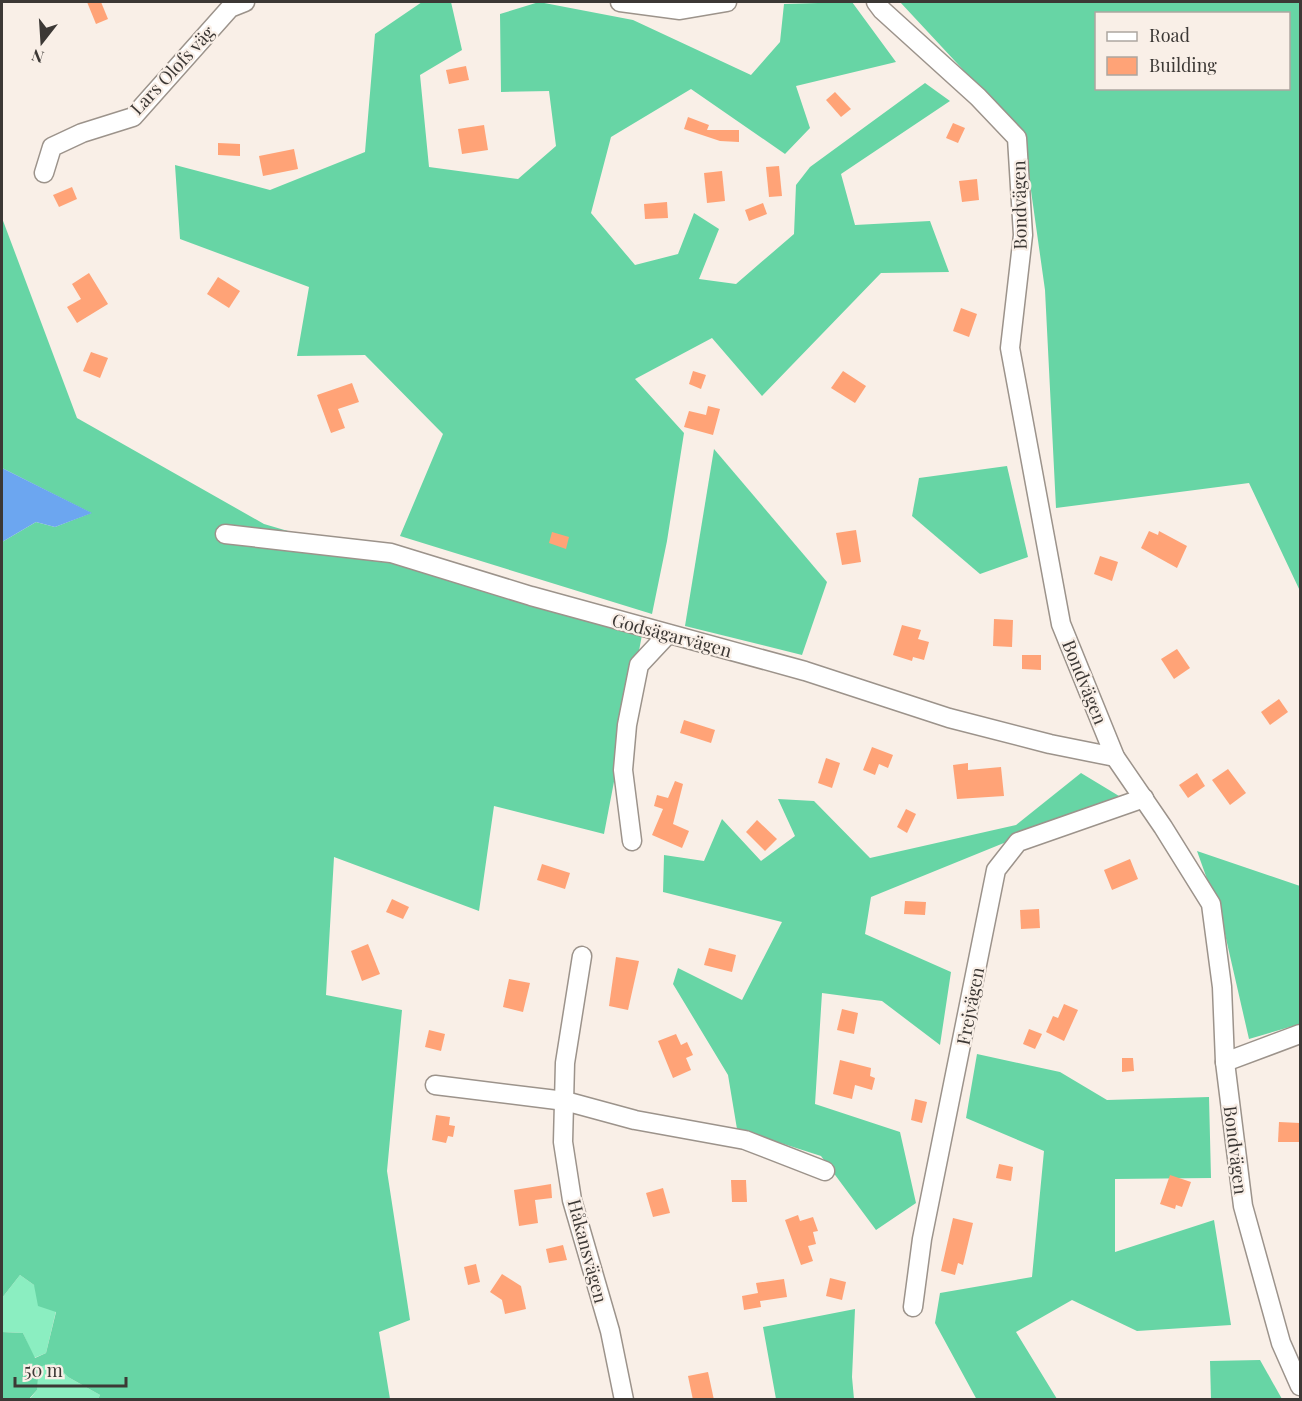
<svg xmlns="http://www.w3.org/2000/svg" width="1302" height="1401" font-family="'Playfair Display',serif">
<rect width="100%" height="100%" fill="#f9efe7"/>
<g fill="#8beec1">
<path d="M20 1275 34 1285 56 1311 46 1353 34 1358 23 1333 2 1332V1298Z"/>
<path d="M54 1363 68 1377 100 1395 98 1399 29 1400 37 1390 38 1367Z"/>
</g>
<g fill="#67d5a5" fill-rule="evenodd">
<path d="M422 2H451L462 50 420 75 429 167 518 179 556 146 549 91 501 92 500 14 539 2 633 20 751 75 780 42 784 4 852 2 896 62 796 86 810 128 785 154 691 89 611 137 591 213 635 265 678 254 694 213 719 229 699 279 736 284 794 234 796 185 810 167 925 83 950 101 841 174 855 225 930 221 949 272 881 273 762 396 712 338 635 379 684 433 667 541 652 614 400 536 443 434 365 355 297 356 309 287 180 239 175 165 270 190 365 152 375 34Z"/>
<path d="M900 2H1300V591L1249 483 1056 508 1045 290 1023 134ZM1096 14H1288V88H1096Z"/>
<path d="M2 218 77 418 264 524 642 635 604 834 494 806 479 911 334 857 326 995 402 1010 387 1171 410 1320 379 1332 390 1399H98L100 1395 68 1377 54 1363 39 1367 37 1390 29 1399H2V1332L23 1333 35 1358 46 1353 56 1312 38 1306 34 1285 20 1275 2 1298V542L36 522 55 527 91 513 2 468Z"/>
<path d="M714 449 827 582 802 655 685 626Z"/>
<path d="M1007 466 1028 557 980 574 912 516 919 478Z"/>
<path d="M1081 773 1119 796 871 897 865 934 951 972 940 1045 882 1001 822 993 815 1104 900 1132 916 1203 876 1230 821 1156 737 1129 728 1075 673 984 678 968 742 1000 782 922 663 892 664 855 704 861 722 819 761 861 795 836 778 799 814 801 870 858 1016 825Z"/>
<path d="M1197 851 1300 886V1024L1249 1039 1222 921Z"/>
<path d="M977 1054 1060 1072 1107 1100 1209 1097 1211 1178 1115 1179V1252L1214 1220 1231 1325 1137 1331 1072 1300 1016 1332 1057 1399 977 1400 935 1323 940 1293 1032 1277 1044 1151 966 1118Z"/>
<path d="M855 1309 852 1377 854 1399H776L763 1327Z"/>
<path d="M1260 1360 1282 1399H1211L1210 1361Z"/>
</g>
<path fill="#6ca6f0" d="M2 468 92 513 55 527 36 522 2 542Z"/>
<g fill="#ffa377">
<path d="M87 2H101L108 19 96 24Z"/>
<path d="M466 66 469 80 449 84 446 70Z"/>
<path d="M835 92 851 109 841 117 826 100Z"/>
<path d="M688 117 709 125 707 130H739V142L720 141 684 129Z"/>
<path d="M953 123 965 128 958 143 946 138Z"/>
<path d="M484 125 488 150 462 154 458 129Z"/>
<path d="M218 143 240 144V156L218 155Z"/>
<path d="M294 149 298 169 263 176 259 156Z"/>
<path d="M779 166 782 196 769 197 766 167Z"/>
<path d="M722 171 725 201 707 203 704 173Z"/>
<path d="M977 179 979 200 962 202 959 181Z"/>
<path d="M72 187 77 199 59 207 53 195Z"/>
<path d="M667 202 668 218 645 219 644 204Z"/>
<path d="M763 203 767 214 749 221 745 210Z"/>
<path d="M89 273 108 304 77 323 67 307 81 299 72 284Z"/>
<path d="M218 277 240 291 229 308 207 294Z"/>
<path d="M961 308 977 314 969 337 953 331Z"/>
<path d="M91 352 108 358 100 378 83 371Z"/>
<path d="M693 371 706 375 701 389 689 384Z"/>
<path d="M843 371 866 386 855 403 831 388Z"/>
<path d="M352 383 359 402 338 409 345 428 331 433 317 395Z"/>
<path d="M708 406 720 409 713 435 684 427 689 411 706 415Z"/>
<path d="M856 530 861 562 842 565 836 533Z"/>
<path d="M1149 531 1158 535 1159 531 1187 546 1177 568 1141 548Z"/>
<path d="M552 532 569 537 566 549 549 543Z"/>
<path d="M1100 556 1118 562 1112 581 1094 574Z"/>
<path d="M994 619 1013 620 1012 647 993 646Z"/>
<path d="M902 625 921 630 918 639 929 642 924 660 913 657 912 661 893 655Z"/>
<path d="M1177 649 1190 668 1174 679 1161 659Z"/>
<path d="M1022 655H1041V670L1022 669Z"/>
<path d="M1279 699 1288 712 1270 725 1261 712Z"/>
<path d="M684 720 715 730 711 743 680 733Z"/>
<path d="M872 747 893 755 888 768 879 764 875 775 863 770Z"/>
<path d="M826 758 840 763 832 788 818 783Z"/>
<path d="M968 763V770L1001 767 1004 796 957 799 953 765Z"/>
<path d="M1228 769 1246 793 1230 805 1212 780Z"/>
<path d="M1197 773 1205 786 1188 798 1179 785Z"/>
<path d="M675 781 683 784 673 824 689 831 682 848 652 835 663 809 654 806 657 795 668 798Z"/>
<path d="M906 809 916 814 907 833 897 827Z"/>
<path d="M757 820 777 839 765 851 746 832Z"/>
<path d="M1130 859 1138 879 1112 890 1104 870Z"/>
<path d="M542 864 570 873 565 889 537 880Z"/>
<path d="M392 899 409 907 403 919 386 912Z"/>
<path d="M905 901 926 902 925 915 904 914Z"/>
<path d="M1039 909 1040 928 1021 929 1020 910Z"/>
<path d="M368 944 380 974 362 981 351 951Z"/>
<path d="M709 948 736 955 732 972 704 965Z"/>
<path d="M616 957 639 961 628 1010 609 1006Z"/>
<path d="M509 979 530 983 523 1012 503 1007Z"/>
<path d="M1064 1004 1078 1010 1064 1041 1046 1032 1053 1016 1058 1018Z"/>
<path d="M842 1009 858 1013 854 1034 837 1030Z"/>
<path d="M1029 1029 1042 1034 1035 1049 1023 1044Z"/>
<path d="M429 1030 445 1034 441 1051 425 1047Z"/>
<path d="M676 1034 681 1045 687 1042 693 1055 686 1058 691 1070 673 1078 658 1041Z"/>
<path d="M1122 1058H1133L1134 1071 1122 1072Z"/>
<path d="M840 1060 871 1068 870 1076 875 1078 872 1090 855 1085 852 1099 833 1094Z"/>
<path d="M915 1099 927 1102 922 1123 911 1120Z"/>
<path d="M436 1115 450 1117 449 1125 455 1126 453 1137 448 1136 446 1143 432 1140Z"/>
<path d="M1279 1122 1300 1123V1142H1278Z"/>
<path d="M999 1164 1013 1167 1011 1181 996 1178Z"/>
<path d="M1170 1175 1191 1182 1182 1207 1176 1205 1175 1209 1160 1204Z"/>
<path d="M731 1180H746L747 1202H732Z"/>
<path d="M551 1184 552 1198 535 1200 538 1223 519 1226 514 1190Z"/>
<path d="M663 1188 670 1213 653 1217 646 1193Z"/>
<path d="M798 1215 800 1221 813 1217 818 1231 813 1232 816 1244 808 1246 813 1261 801 1265 785 1220Z"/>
<path d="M953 1218 973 1223 963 1265 958 1263 955 1275 941 1271Z"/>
<path d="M563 1245 567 1260 549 1263 546 1249Z"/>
<path d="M476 1264 480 1282 468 1285 464 1267Z"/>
<path d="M502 1274 521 1286 526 1309 505 1314 502 1300 490 1292Z"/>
<path d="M830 1278 846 1282 842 1300 826 1296Z"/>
<path d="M784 1279 787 1297 760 1301 761 1307 744 1310 742 1296 758 1293 756 1283Z"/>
<path d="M708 1372 714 1400H693L688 1376Z"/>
</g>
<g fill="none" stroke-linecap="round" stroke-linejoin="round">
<defs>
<g id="minor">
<path d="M620 2 680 10 727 2"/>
<path d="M876 2 882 10 978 97 1017 138 1023 235 1010 348 1061 624 1115 757 1163 827 1211 904 1222 987 1225 1062 1243 1206 1281 1343 1300 1386"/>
<path d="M44 173 52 147 82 133 133 117 230 8 245 2"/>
<path d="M225 534 391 553 531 596 805 671 949 718 1050 744 1115 757"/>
<path d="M632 841 623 770 627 725 639 665 668 634"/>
<path d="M582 956 565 1063 563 1142 572 1200 610 1331 624 1400"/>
<path d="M1225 1062 1300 1034"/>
<path d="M435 1085 565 1101 635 1120 745 1140 825 1171"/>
<path d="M913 1307 922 1239 996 870 1018 842 1144 798"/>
</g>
</defs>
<use href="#minor" stroke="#9c938b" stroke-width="21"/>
<use href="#minor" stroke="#fff" stroke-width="18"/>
</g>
<g text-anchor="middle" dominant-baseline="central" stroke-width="4.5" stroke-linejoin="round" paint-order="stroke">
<g font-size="18" fill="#3c3835" stroke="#f9efe7">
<text transform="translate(172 70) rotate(-47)">Lars Olofs väg</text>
<text transform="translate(1019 205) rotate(-91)">Bondvägen</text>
<text transform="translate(672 635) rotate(15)">Godsägarvägen</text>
<text transform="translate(1085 682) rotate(68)">Bondvägen</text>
<text transform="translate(970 1006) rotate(-79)">Frejvägen</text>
<text transform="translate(1236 1150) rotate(83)">Bondvägen</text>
<text transform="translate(588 1251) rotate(75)">Håkansvägen</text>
</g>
</g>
<rect width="1302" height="1401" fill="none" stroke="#3c3835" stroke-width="6"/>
<rect x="1095" y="12" width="195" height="78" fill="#f9efe7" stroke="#ada6a0" stroke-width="1.5"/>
<rect x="1107" y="32" width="30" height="9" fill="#ffffff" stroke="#ada6a0" stroke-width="1.5"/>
<text x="1149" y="42" font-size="18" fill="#3c3835">Road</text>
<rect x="1107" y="57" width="30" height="18" fill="#ffa377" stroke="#ada6a0" stroke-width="1.5"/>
<text x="1149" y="72" font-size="18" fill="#3c3835">Building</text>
<g transform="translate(42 42) rotate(197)" stroke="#f9efe7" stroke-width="4.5" paint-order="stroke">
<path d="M0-4.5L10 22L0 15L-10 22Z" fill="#3c3835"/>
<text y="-9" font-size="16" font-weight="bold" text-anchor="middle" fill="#3c3835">N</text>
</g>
<path d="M15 1377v9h111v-9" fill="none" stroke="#3c3835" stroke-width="3"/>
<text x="24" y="1377" font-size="18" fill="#3c3835" stroke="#f9efe7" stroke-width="4.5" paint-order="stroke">50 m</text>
</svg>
